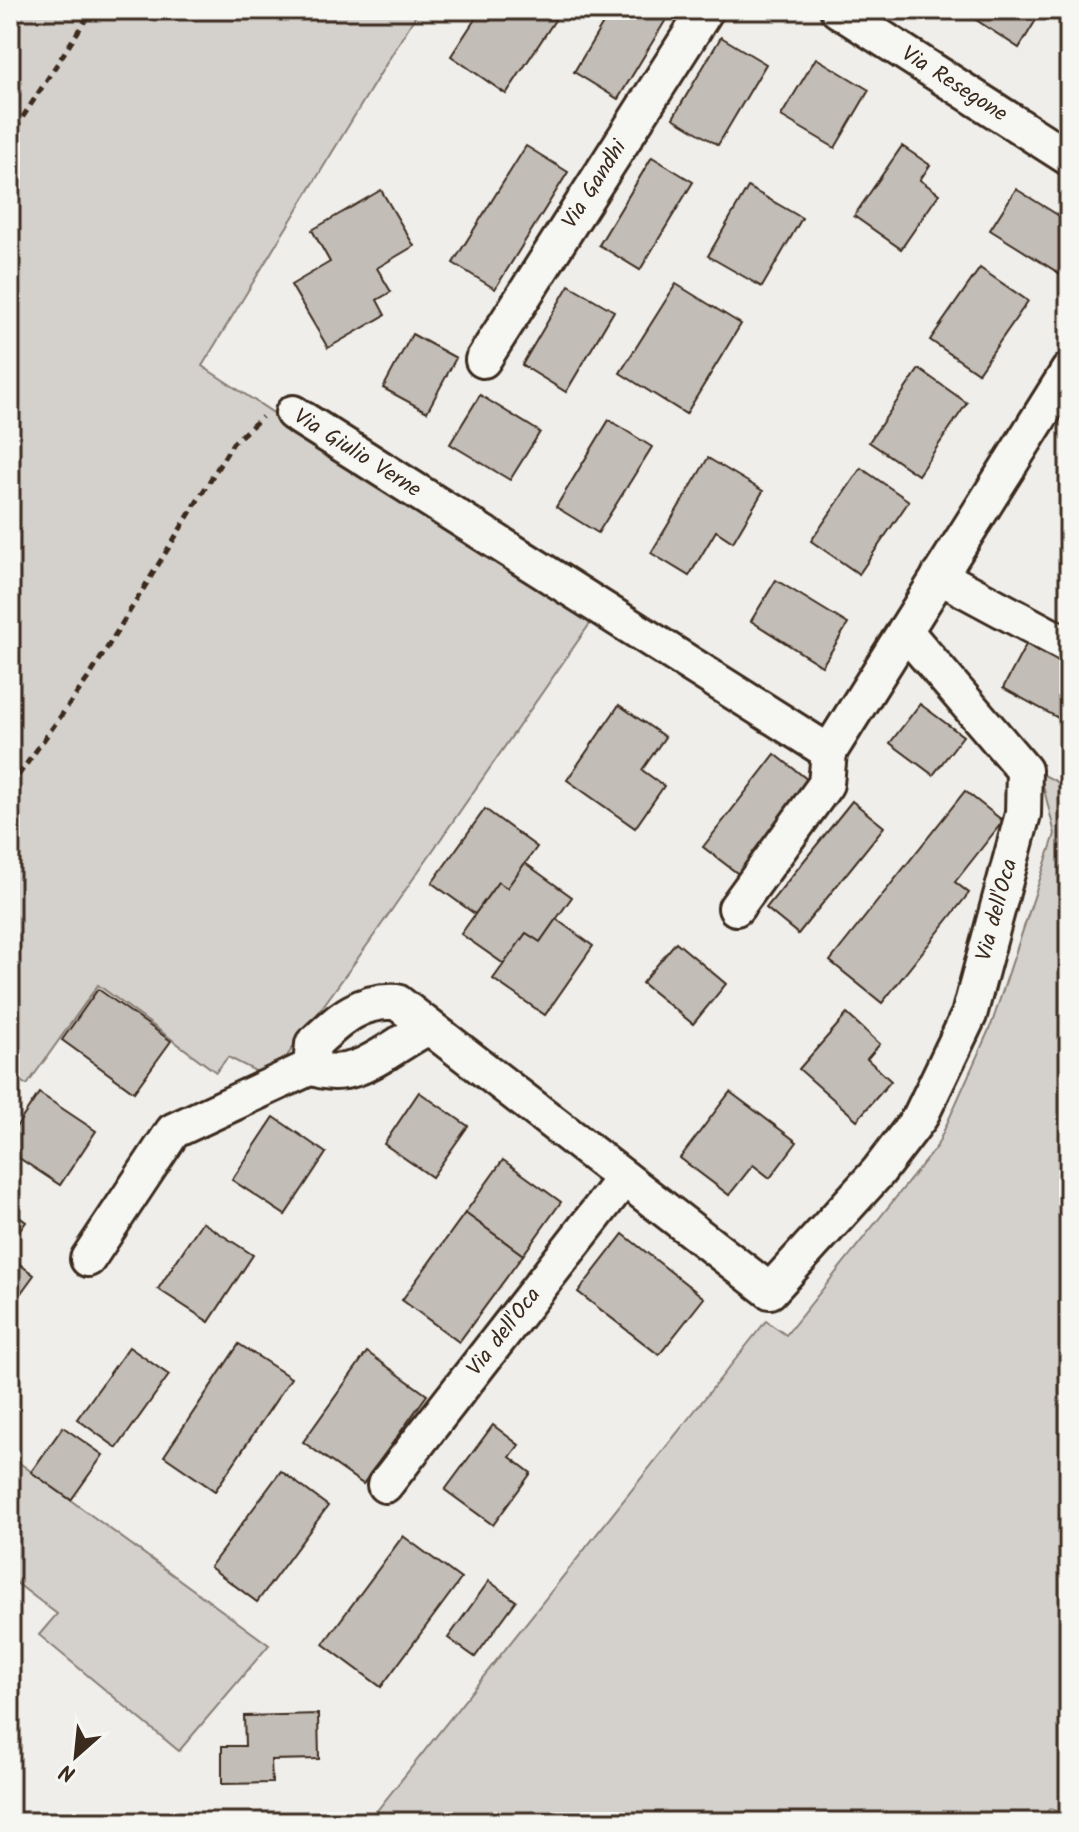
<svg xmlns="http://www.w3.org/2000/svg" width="1079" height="1832" font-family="Kalam,sans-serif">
<rect width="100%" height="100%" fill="#efeeea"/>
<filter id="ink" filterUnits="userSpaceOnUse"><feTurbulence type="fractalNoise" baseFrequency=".0125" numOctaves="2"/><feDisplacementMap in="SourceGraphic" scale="16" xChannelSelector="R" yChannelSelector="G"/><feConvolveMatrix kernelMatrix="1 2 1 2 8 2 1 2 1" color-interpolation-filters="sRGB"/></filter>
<g filter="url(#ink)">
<g fill="#d4d1cc" stroke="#887e75" stroke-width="2">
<path d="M10 10H419L202 366 591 622 368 944 284 1060 267 1077 228 1057 216 1072 98 985 27 1085 15 1078 10 1085Z"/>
<path d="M1040 773 1069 788V1822L1051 1808 1037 1822H368L766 1321 786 1335 937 1146 992 1023 1055 834Z"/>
<path d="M10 1456 269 1645 179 1751 39 1635 57 1614 10 1578Z"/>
</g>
<g fill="#c2bdb7" stroke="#3b2a1e" stroke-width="2">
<path d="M481 10H539L555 20 506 94 451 56Z"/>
<path d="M611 10H652L667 18 618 99 574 72Z"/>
<path d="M961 10H1042L1019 48Z"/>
<path d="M721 37 766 64 718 145 673 118Z"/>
<path d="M816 58 869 90 835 148 781 116Z"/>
<path d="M526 146 568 172 495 289 453 263Z"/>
<path d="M902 146 930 165 920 180 939 194 901 249 854 216Z"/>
<path d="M652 157 693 182 640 270 599 245Z"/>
<path d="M748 187 802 218 762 287 708 256Z"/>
<path d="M1016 189 1069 222V263L1062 275 990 230Z"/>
<path d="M381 190 414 246 377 268 391 292 377 300 385 315 328 348 291 285 330 262 312 230Z"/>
<path d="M980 268 1028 301 978 373 930 340Z"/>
<path d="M676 284 741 324 686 414 620 373Z"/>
<path d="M569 285 614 311 566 392 522 365Z"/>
<path d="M412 334 456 358 427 412 383 388Z"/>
<path d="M919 369 967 403 918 475 869 442Z"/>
<path d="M480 395 540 432 510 480 450 444Z"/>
<path d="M609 420 652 447 598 533 556 507Z"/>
<path d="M708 458 763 491 733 542 716 531 689 576 651 553Z"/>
<path d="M861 468 909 501 859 574 811 541Z"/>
<path d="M776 580 848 624 822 666 751 621Z"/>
<path d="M1029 639 1069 660V698L1058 718 1003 688Z"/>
<path d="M920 704 963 736 933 775 890 743Z"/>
<path d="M619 705 665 737 642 770 664 786 635 828 567 780Z"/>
<path d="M775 754 813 784 741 876 703 847Z"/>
<path d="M965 791 1003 821 955 882 969 893 882 1003 830 961Z"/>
<path d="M852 801 884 827 798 934 766 908Z"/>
<path d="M485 809 537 847 507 888 498 882 475 914 432 883Z"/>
<path d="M525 863 572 897 540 942 526 933 504 964 461 934 498 882 507 888Z"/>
<path d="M556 919 593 946 545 1015 493 979 526 933 540 942Z"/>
<path d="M676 942 726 984 693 1024 642 983Z"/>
<path d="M98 989 171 1041 134 1092 62 1040Z"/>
<path d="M847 1014 880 1044 867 1059 891 1081 857 1120 799 1069Z"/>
<path d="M419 1092 468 1126 432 1177 384 1144Z"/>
<path d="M730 1092 797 1142 770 1178 753 1165 729 1195 680 1158Z"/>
<path d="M39 1093 96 1131 60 1185 10 1152V1136Z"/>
<path d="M274 1117 326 1153 285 1215 232 1180Z"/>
<path d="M503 1160 561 1202 523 1255 465 1213Z"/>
<path d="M10 1210 26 1222 10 1244Z"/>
<path d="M465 1213 523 1255 459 1342 402 1300Z"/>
<path d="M202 1222 253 1255 209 1322 158 1289Z"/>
<path d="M623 1234 704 1298 659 1355 578 1292Z"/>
<path d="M10 1257 34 1275 10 1308Z"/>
<path d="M239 1344 291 1378 215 1491 164 1456Z"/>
<path d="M129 1347 169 1375 117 1448 77 1419Z"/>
<path d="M367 1352 427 1395 363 1484 303 1442Z"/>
<path d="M493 1425 519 1445 510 1457 531 1473 493 1525 445 1490Z"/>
<path d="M63 1427 103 1455 71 1500 31 1472Z"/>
<path d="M281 1471 328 1506 257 1602 210 1567Z"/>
<path d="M403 1536 461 1579 381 1687 323 1644Z"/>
<path d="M489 1581 516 1601 475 1657 448 1638Z"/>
<path d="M318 1714 319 1759 271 1760 272 1783 222 1784V1746H245L244 1716Z"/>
</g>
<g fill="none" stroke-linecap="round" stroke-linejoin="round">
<defs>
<g id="minor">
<path id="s1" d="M838 10 1069 158"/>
<path id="s2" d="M483 360 706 10"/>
<path id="s3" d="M293 413 829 752 1069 370"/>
<path d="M939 576 1069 646"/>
<path d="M736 908 826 784 829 752"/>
<path id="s4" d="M429 1027C390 1045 356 1086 311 1067L313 1044C340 1019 359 1000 397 1002L770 1291 878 1172 920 1117 969 1015 1023 814 1024 770 905 631"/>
<path d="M88 1259 173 1131 311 1067"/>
<path id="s5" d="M385 1485 624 1178"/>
</g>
</defs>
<use href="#minor" stroke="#3b2a1e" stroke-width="40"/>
<g stroke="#3b2a1e" stroke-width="5" stroke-dasharray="8 6" stroke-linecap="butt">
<path d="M15 129 92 10"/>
<path d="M10 787 91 674 233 443 262 417"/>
</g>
<use href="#minor" stroke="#f6f6f2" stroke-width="34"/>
</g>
</g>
<g text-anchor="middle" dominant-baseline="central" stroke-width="6" stroke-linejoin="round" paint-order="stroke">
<g font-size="22" fill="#3b2a1e" stroke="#f6f6f2">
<text stroke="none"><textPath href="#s1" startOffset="138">Via Resegone</textPath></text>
<text stroke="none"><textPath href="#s2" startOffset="208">Via Gandhi</textPath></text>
<text stroke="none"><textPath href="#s3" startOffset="76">Via Giulio Verne</textPath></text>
<text stroke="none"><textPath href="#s4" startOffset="1174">Via dell'Oca</textPath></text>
<text stroke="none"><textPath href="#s5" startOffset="194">Via dell'Oca</textPath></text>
</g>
</g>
<rect width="1079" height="1832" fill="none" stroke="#f6f6f2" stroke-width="40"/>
<rect x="20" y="20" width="1039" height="1792" fill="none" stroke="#3b2a1e" stroke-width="3" filter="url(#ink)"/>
<g transform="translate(76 1756) rotate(207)" stroke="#f6f6f2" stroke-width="6" paint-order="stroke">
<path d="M0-6L14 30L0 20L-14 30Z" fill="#3b2a1e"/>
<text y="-12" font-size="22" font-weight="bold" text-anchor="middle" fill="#3b2a1e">N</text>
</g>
</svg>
